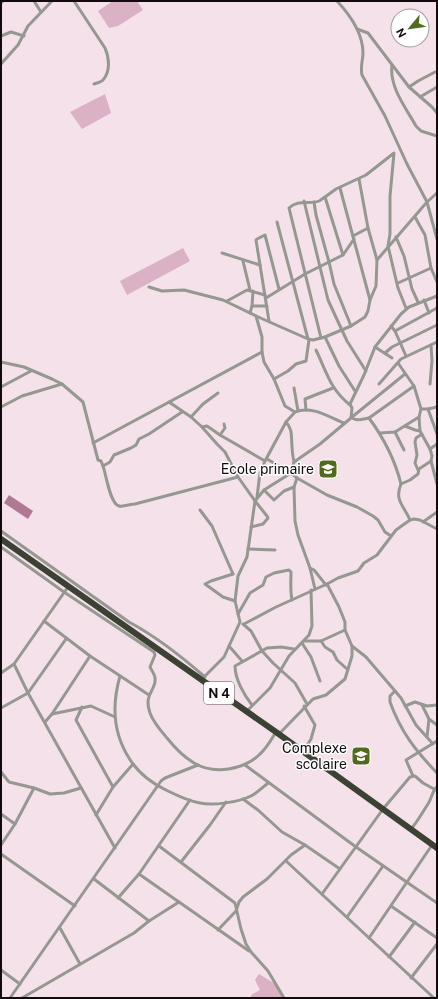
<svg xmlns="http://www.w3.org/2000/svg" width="438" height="999" font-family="'Public Sans',sans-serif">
<rect width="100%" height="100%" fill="#f5e1ea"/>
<g fill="#dbb1c5">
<path d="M113 1H137L143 10 118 26 109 28 98 11Z"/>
<path d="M105 94 111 113 82 129 70 112Z"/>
<path d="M183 248 190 261 127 295 120 281Z"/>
<path d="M259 974 277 985 285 998H252L251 995 260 990 255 980Z"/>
</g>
<path fill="#b17894" d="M9 495 33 511 28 519 4 503Z"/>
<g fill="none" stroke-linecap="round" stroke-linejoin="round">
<g stroke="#959891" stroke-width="3">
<path d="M34 1 41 12"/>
<path d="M74 1 105 48C109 57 111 71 103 80 101 82 97 83 94 84"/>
<path d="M337 1C350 15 363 33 363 53 363 60 360 67 362 75L385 116 407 164 427 202 437 239"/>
<path d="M1 3 3 1"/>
<path d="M357 29 368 33 409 87 432 107 437 113"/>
<path d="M1 36 11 32 24 36"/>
<path d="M1 64 18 45 28 26 52 1"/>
<path d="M392 65C389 87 406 108 416 126L421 131 437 136"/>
<path d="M409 87 418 81 435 72"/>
<path d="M420 97 437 87"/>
<path d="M359 179 368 228 377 260"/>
<path d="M340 188 370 300"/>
<path d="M304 201 328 300 347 341 366 371"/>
<path d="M314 202 316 215 329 262 334 284 351 326"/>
<path d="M277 222 308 339"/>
<path d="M353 236 368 228"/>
<path d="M396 237 404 256 412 289 418 302"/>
<path d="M222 253 260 265"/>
<path d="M343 255 354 239"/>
<path d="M243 261 250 290"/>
<path d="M431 268 437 282"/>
<path d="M398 283 431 268 425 235 415 217"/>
<path d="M149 287 162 291 184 290 223 300 256 316 308 339 313 340 325 337 351 326 365 317 368 311 370 300 376 286 377 260 427 202 437 193"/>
<path d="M266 298 305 274 343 255 325 197 336 189 366 175 394 153 390 196V234L388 246 398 288 406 308"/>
<path d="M424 300 429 313"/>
<path d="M227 301 247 290 265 295"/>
<path d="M252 306 253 291"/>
<path d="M250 313 252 306H267"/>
<path d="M256 316 262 337V352L264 362 274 379 285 406 295 412C311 405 329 417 344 423"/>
<path d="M269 321 256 240 257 239 265 235 279 289"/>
<path d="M391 326 395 331 406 356"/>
<path d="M395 331 437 308"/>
<path d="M325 337 339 366 355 391"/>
<path d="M321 338 289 208C298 199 310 205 319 201 321 200 323 198 325 197"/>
<path d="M375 347 392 358"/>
<path d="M316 350C327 373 330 389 350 405"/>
<path d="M385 353 392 347 437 325"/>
<path d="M1 362 24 367 52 379 62 384 83 402 98 460 101 461 103 466"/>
<path d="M398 363 414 386 421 409 419 417 420 431 430 449 432 456 431 461 419 469 418 474 410 480 401 484C394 500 404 506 410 520"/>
<path d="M274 379 288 371 296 364 306 361 309 340"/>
<path d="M379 384 401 359 437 342"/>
<path d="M430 384 432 361 431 345"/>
<path d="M1 387 31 371"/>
<path d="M294 388 298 411"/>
<path d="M169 402 191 417 202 427 217 444 225 452 238 477 255 501 267 516 268 518 263 524 251 527"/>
<path d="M1 407 22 396 62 384"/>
<path d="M421 409H428L437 407"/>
<path d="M428 409 437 434"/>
<path d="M306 410 305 399 333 388"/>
<path d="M182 412 149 434 139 439 136 445 131 448 114 455 110 462 103 466C106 474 110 504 119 506 124 507 130 504 135 504L238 477"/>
<path d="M191 417 203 404 218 393"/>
<path d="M351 417C356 422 363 419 369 418 383 437 395 460 401 484"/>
<path d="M352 417 405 374"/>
<path d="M369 418 414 386"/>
<path d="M286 422C293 430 291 436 292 446 292 452 293 457 294 462"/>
<path d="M405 426 415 430 420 431"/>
<path d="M202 427 207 426 220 435 265 461"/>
<path d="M395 432 404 450"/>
<path d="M380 433 395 432 419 417"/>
<path d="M220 435 225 428 224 424"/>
<path d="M93 443 262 352"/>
<path d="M430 449 437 444"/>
<path d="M267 459 291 473 297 478 327 495 357 507 373 516 378 520 385 532 391 536"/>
<path d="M431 461 437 484"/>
<path d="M418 470 415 463 417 455 415 442 416 438 422 434"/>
<path d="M297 478 294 487 295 521 298 535 310 568 315 589"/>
<path d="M264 490 274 500 284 491 294 487"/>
<path d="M257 497 260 473 265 461 286 422 295 412"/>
<path d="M200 510 212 526 233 574"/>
<path d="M423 522 437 512"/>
<path d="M1 531 129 622C157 637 181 656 205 677"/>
<path d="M1 547 64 592 154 652 155 655 150 667C152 671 155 675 155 678 157 690 143 693 150 713 153 722 161 731 167 738 175 748 184 757 194 763 214 775 244 770 260 754 267 748 271 740 276 732"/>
<path d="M248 549 275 550"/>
<path d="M310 568 314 570 326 585"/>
<path d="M233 574 211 581 205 584 223 597 235 601"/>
<path d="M327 584 339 607 345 622V630L352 646 366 657 401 698 416 725 433 744"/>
<path d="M238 614 250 593 263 585 266 577 274 573 289 570 291 572C291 582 290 590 292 600"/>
<path d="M44 621 90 656 149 695"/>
<path d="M243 624 251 631 262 651 273 663 295 683 307 704"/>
<path d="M244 624 276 607 327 584 338 578 358 571 364 563 377 555 396 530 410 520 414 519 420 520 437 529"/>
<path d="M304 641H321L345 630"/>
<path d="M321 641 325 647 333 652 337 660 347 669"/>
<path d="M302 643 311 657 320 681"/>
<path d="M229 646 242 661"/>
<path d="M14 664 28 693 115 848"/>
<path d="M1 673 14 664 68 587"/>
<path d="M120 676C112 704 113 733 129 758 138 773 153 784 168 791 178 796 189 801 200 803 213 806 239 802 251 796 257 793 262 788 268 783"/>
<path d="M201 680 224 657 240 622 235 601 238 576 247 557 255 501 264 490 291 473 294 462 320 444 351 418 352 408 350 404 364 375 375 347 401 314 409 307 437 296"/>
<path d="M395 691 390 696V702C401 732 415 750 437 773"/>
<path d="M252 705C244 695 235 679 235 666L267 648 281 647 294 649"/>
<path d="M422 705 429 719 437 725"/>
<path d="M405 706 415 702 427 706 437 705"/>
<path d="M82 707 76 720 113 787"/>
<path d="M1 708 28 693 66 639"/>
<path d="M247 711 270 688 289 656 309 635 312 626 311 590"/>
<path d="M52 714 91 706 115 717"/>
<path d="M45 722 52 714 90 656"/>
<path d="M279 734 313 699 326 695 345 679 352 656V646"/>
<path d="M427 737 429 719"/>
<path d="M303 752 311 739 315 725 304 706"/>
<path d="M245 765 356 847 437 903"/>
<path d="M1 772 9 782 34 788 50 794 64 793 81 788"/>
<path d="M413 776 406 760 437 741"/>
<path d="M243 799 258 810 282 832 305 845 340 869"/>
<path d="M1 814 15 824"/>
<path d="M96 815 113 787 133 764"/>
<path d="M411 829C418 821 422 813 428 804 432 798 432 791 437 787"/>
<path d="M1 845 15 824 34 788"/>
<path d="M159 846 235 903 241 929 246 944 251 952 268 971 284 998"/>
<path d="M1 854 75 906"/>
<path d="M286 861 434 998"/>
<path d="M181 862 210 825 226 802"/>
<path d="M139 874 249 951"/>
<path d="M94 879 149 921"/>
<path d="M322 894 383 809 410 777 415 776 423 783 434 789"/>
<path d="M118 898 139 874 190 800"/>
<path d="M391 906 437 938"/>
<path d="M347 917 383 866"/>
<path d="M60 928 80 964"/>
<path d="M218 930 236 911 239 902 243 897 267 879 291 855 305 845"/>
<path d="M369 938 432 845"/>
<path d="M389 957 415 922"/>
<path d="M1 970 20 984"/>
<path d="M411 978 437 944"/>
<path d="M10 998 161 781 165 778 198 765"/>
<path d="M22 998 134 933 149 921 179 902"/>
</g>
<path stroke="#3b4133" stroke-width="6" d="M1 539 276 732 437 848"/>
</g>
<defs>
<symbol id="school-square" viewBox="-11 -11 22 22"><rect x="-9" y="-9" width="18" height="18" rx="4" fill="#516b1d" stroke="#fff"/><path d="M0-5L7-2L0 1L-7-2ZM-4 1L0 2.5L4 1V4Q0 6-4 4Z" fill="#fff"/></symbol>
</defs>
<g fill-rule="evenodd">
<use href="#school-square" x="317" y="458" width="22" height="22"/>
<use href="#school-square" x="350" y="745" width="22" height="22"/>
</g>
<g text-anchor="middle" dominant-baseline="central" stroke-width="3" stroke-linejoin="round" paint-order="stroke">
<rect fill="#fff" stroke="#595456" stroke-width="1" x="204" y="682" width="30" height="22" rx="3"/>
<g font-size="13" font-weight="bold" fill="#120b0e">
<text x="219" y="693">N 4</text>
</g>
<g font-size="14" fill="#120b0e" stroke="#fff" text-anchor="end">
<text x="314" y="469">Ecole primaire</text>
<text x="347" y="748">Complexe<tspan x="347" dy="16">scolaire</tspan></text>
</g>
</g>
<rect width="438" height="999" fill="none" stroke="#120b0e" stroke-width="4"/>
<g transform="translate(410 28) rotate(241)"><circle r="19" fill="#ffffff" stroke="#a09d9f"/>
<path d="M0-3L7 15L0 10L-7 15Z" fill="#516b1d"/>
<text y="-6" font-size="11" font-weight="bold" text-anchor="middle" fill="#120b0e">N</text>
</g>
</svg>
